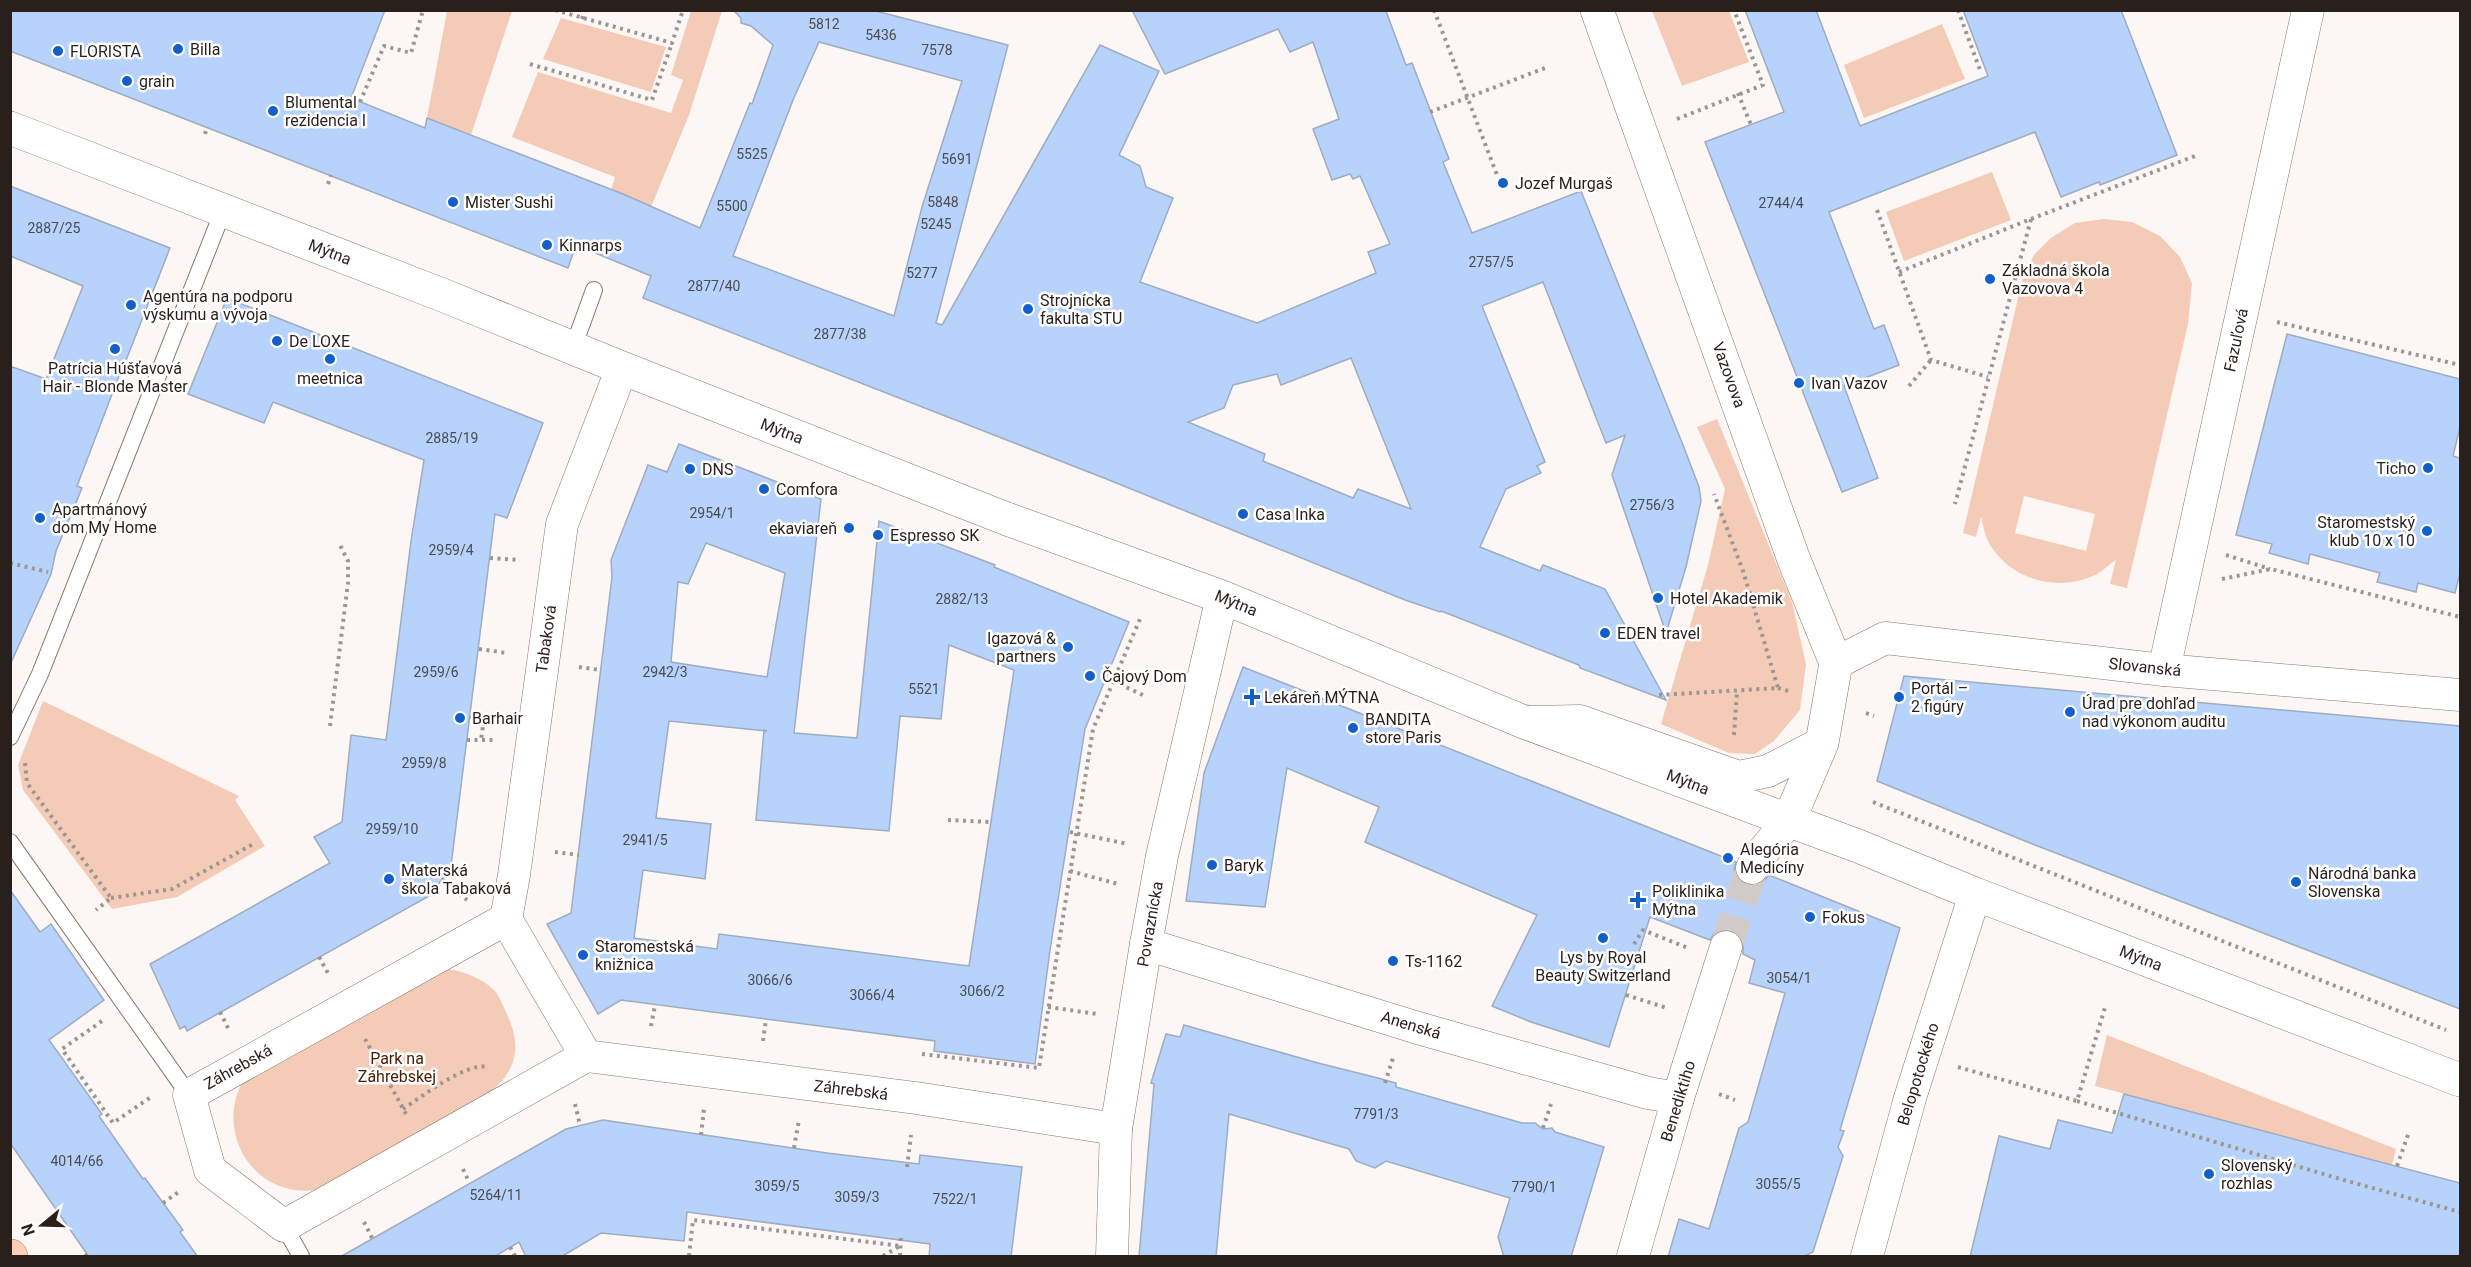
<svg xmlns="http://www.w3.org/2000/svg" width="2471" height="1267" font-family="Roboto,sans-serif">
<rect width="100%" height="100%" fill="#fcf7f5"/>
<g fill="#f4cbb7" fill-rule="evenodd">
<path d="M447 11H512L471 135 427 118Z"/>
<path d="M691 11H722L689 115 651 207 611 190 615 177 512 137 538 72 671 113 683 80 671 75Z"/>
<path d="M1652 11H1729L1749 62 1682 86Z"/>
<path d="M561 18 666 47 651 92 543 59Z"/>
<path d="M1942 24 1965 79 1864 118 1844 65Z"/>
<path d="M1992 172 2011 220 1904 261 1886 212Z"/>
<path d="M2104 219 2132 222 2160 236 2180 257 2192 283 2188 324 2127 588 2110 584 2116 560C2108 565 2101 573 2093 576 2054 593 2006 578 1987 539 1984 532 1983 524 1981 517L1976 537 1963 533 2022 281 2034 255 2051 238 2075 223ZM2024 496 2095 514 2086 551 2015 533Z"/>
<path d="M1717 419 1792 602 1806 664 1800 710 1774 741 1755 754 1729 753 1661 724 1708 565 1725 489 1697 427Z"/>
<path d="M43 701 239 796 235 800 265 846 177 897 112 909 23 790 18 765Z"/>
<path d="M439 968C458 969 479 976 494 990 499 995 502 1004 505 1010 524 1048 517 1073 483 1098L315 1190C254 1198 213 1132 244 1079Z"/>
<path d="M2107 1035 2396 1149 2392 1165 2095 1086Z"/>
</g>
<g fill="#b7d2fb" stroke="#9facc1" stroke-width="1.5" fill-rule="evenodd">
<path d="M10 10H385L351 98 425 128 427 118 623 194 700 228 750 103 752 104 773 45 751 26 741 23V18L733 10H872L1008 45 936 323 942 325 1100 45 1159 71 1119 155 1140 166 1146 187 1173 198 1140 282 1257 323 1376 273 1368 252 1390 244 1360 176 1353 179 1350 174 1332 180 1313 129 1339 119 1313 42 1290 52 1278 29 1165 74 1132 10H1388L1386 11 1406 65 1412 63 1449 159 1443 162 1472 233 1581 191 1683 445 1699 487 1701 501 1686 567 1666 633 1612 475 1625 435 1606 443 1543 282 1482 306 1545 462 1537 466 1541 473 1506 489 1480 547 1540 571 1543 565 1605 589 1666 700 1580 668 1579 665 1441 611 1440 612 1405 600 1104 478 643 298 651 276 576 245 568 268 10 51ZM819 42 962 81 922 207 894 316 733 256 793 100ZM1351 358 1411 509 1358 489 1353 498 1263 461 1265 454 1188 422 1224 408 1233 385 1277 374 1281 385Z"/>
<path d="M1745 10H1816L1860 126 1988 76 1963 10H2121L2177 155 2100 185 2099 182 2061 197 2035 132 1829 212 1874 329 1884 325 1899 365 1844 386 1878 478 1842 492 1705 142 1784 112Z"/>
<path d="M10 186 170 248 123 368H122L77 486 82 488 56 551 51 574 10 665V366L46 379 83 286 10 256Z"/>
<path d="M227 298 543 423 507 518 495 514 451 866 431 895 187 1031 185 1026 180 1029 150 964 330 863 314 837 342 822 351 735 386 740 411 541 424 460 273 402 264 423 188 394Z"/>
<path d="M2287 334 2460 379V427L2453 456 2460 458V573L2455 593 2418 583 2416 592 2377 582 2380 573 2310 554 2308 564 2269 553 2272 544 2236 535Z"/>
<path d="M679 444 821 499 794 733 857 738 879 521 995 565 994 567 1129 622 1085 729 1050 950 1035 1064 934 1051 935 1041 621 1000 598 1014 547 924 571 913 612 577 611 560 648 465 667 472ZM706 543 785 573 767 677 671 662 678 582 688 584ZM949 645 1014 670 969 966 719 934 717 949 634 938 643 870 705 879 711 824 656 818 669 721 767 731 764 730 756 820 889 831 900 716 941 719Z"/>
<path d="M1243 667 1736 862 1734 869 1736 877 1744 884 1753 886 1761 884 1769 875 1900 928 1840 1130 1844 1131 1838 1147 1843 1156 1813 1252 1803 1257H1668L1679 1219 1709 1229 1739 1128 1748 1122 1785 993 1749 983 1755 960 1743 954V943L1740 935 1732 930H1722L1714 933 1710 940 1650 917 1609 1047 1531 1022 1492 1006 1537 915 1365 842 1379 807 1287 768 1265 907 1186 901 1204 773Z"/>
<path d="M1904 676 2460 726V1009L2035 845 1877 781Z"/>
<path d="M10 890 40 932 51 924 104 1000 49 1040 102 1114 99 1116 143 1179 145 1178 183 1230 180 1232 198 1257H89L10 1143Z"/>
<path d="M1184 1025 1318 1063 1378 1078 1396 1083V1087L1522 1123H1535L1543 1129 1552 1128 1555 1132 1604 1147 1571 1257H1504L1498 1237 1510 1198 1386 1161 1375 1168 1356 1161 1349 1149 1229 1114 1216 1257H1139L1154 1084 1151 1083 1166 1034 1180 1037Z"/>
<path d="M2124 1094 2460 1183V1257H1970L1999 1136 2050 1149 2058 1120 2112 1133Z"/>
<path d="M603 1120 827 1153 919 1164 920 1155 1022 1167 1011 1257H929L930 1244 687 1212 684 1241 601 1233 561 1257H526L519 1242 494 1257H340L566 1129Z"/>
</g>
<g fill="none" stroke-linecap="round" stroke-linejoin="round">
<path stroke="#d2ccc9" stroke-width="32" stroke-dasharray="32 16" stroke-linecap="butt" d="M1726 947 1752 868"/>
<defs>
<g id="service">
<path d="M573 348 594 290"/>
<path d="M10 737 40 674 223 211"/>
<path d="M10 842 189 1095"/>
<path d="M284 1226 301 1256"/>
</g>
<g id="minor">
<path d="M1836 663 1885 638 2164 670 2460 695"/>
<path d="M2164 670 2308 10"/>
<path d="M1528 722 1580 721 1739 777 1768 771 1822 743"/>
<path d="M1752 868 1757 859 1789 820"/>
<path d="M506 919 189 1095 210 1170 284 1226 586 1056 916 1098 1116 1129"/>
<path d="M506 919 514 875 562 524 622 368"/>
<path d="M506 919 586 1056"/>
<path d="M1146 944 1418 1028 1648 1093 1678 1098"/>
<path d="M1112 1256 1116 1129 1146 944 1162 856 1222 597"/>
<path d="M1633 1256 1678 1098 1726 947"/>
<path d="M1867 1256 1910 1098 1975 894"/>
</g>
<g id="secondary">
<path d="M1597 10 1794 560 1836 663 1822 743 1789 820"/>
<path d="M10 128 445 296 622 368 1007 519 1222 597 1524 722 1858 846 1975 894 2460 1080"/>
</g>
<path id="primary" d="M10 1256H11"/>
</defs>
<use href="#service" stroke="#8c756a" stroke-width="18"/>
<use href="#minor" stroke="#8c756a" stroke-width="33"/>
<use href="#secondary" stroke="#8c756a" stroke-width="34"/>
<use href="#primary" stroke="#b17d62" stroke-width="34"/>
<g stroke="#9d9693" stroke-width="4" stroke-dasharray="3 4.5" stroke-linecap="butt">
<path d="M555 10 672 43 683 10"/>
<path d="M1434 10 1497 175"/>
<path d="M1958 10 1980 70"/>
<path d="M582 19 585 10"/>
<path d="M530 64 652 100 672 43"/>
<path d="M1738 93 1751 125"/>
<path d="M360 102 384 46 411 53 423 10"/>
<path d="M1430 112 1545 68"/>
<path d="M1677 119 1763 85 1734 10"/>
<path d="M205 134 207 127"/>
<path d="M328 184 331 175"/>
<path d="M1877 210 1931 360 1988 377"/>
<path d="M2031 219 2195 156"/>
<path d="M1899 272 2031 219 1955 504"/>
<path d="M2277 322 2460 365"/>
<path d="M1909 386 1931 360"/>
<path d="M2226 555 2270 569"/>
<path d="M490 558 520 560"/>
<path d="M10 563 48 572"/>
<path d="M2222 579 2271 569 2460 617"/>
<path d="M479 649 507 653"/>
<path d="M579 667 600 670"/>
<path d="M1113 681 1145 696"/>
<path d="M1778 688 1792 692"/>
<path d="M1659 695 1778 688 1743 571 1714 494"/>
<path d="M1866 713 1874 716"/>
<path d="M470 717 484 719 481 740"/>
<path d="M330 726 348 583V561L340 545"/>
<path d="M1734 735 1737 691"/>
<path d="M467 740H496"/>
<path d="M25 763 27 783 111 898 96 910"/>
<path d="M1873 802 2446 1030"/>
<path d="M948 820 991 822"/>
<path d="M1070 832 1128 844"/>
<path d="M555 852 579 855"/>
<path d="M1070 871 1118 884"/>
<path d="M442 879 467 900"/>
<path d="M111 898 172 889 255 843"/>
<path d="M1634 944 1643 930 1688 948"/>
<path d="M319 957 329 975"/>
<path d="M1626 995 1667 1008"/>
<path d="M1048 1007 1097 1014"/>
<path d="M220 1012 230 1032"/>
<path d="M102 1021 62 1049 113 1123 151 1097"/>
<path d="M651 1026 655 1005"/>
<path d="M365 1039 406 1114"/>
<path d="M763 1041 766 1019"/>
<path d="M922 1054 1039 1068 1093 729 1140 619"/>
<path d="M1958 1067 2077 1101 2106 1004"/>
<path d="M1385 1083 1393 1058"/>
<path d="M1719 1094 1735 1100"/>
<path d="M2077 1101 2347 1181 2460 1212"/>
<path d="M575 1104 580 1125"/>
<path d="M403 1109C423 1096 466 1062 488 1067"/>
<path d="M1543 1128 1551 1104"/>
<path d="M701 1135 704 1109"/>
<path d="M794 1148 799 1120"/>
<path d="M2397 1166 2409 1132"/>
<path d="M907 1167 911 1135"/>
<path d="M463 1169 469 1182"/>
<path d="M163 1203 180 1191"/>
<path d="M364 1222 372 1238"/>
<path d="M510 1247 515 1256"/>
<path d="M85 1256 88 1254"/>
<path d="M689 1256 693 1220 901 1246"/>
<path d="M883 1256 900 1246"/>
<path d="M900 1256 901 1234"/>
</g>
<use href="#service" stroke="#fff" stroke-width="16"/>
<use href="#minor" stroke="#fff" stroke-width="32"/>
<use href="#secondary" stroke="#fff" stroke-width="33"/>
<use href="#primary" stroke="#fccfb8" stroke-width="33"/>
</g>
<g fill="#135fc9" stroke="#fff" stroke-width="2">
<circle cx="178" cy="49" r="6"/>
<circle cx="58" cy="51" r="6"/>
<circle cx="127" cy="81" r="6"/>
<circle cx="273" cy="111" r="6"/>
<circle cx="1503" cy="183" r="6"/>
<circle cx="453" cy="202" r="6"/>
<circle cx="547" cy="245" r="6"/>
<circle cx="1990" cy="279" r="6"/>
<circle cx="131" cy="305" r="6"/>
<circle cx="1028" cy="309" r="6"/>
<circle cx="277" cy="341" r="6"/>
<circle cx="115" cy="349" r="6"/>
<circle cx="330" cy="359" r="6"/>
<circle cx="1799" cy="383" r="6"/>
<circle cx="2428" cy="468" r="6"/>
<circle cx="690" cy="469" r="6"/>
<circle cx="764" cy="489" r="6"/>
<circle cx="1243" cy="514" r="6"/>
<circle cx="40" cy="518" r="6"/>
<circle cx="849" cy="528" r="6"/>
<circle cx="2427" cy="531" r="6"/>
<circle cx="878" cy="535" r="6"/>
<circle cx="1658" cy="598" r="6"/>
<circle cx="1605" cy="633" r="6"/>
<circle cx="1068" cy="647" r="6"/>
<circle cx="1090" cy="676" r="6"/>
<path d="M1249 688h6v6h6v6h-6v6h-6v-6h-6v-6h6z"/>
<circle cx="1899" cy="697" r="6"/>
<circle cx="2070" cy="712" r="6"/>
<circle cx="460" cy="718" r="6"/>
<circle cx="1353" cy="728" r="6"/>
<circle cx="1728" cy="858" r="6"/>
<circle cx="1212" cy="865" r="6"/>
<circle cx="389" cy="879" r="6"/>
<circle cx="2296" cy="882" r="6"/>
<path d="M1635 891h6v6h6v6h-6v6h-6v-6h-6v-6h6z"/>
<circle cx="1810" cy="917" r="6"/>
<circle cx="1603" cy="938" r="6"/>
<circle cx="583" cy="955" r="6"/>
<circle cx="1393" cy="961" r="6"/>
<circle cx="2209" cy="1174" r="6"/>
</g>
<g text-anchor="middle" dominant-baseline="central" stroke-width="5" stroke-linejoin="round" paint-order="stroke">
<g font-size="14" fill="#4c4c53">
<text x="824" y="24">5812</text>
<text x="881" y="35">5436</text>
<text x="937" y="50">7578</text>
<text x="752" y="154">5525</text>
<text x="957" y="159">5691</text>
<text x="943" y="202">5848</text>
<text x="1781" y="203">2744/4</text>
<text x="732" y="206">5500</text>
<text x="936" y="224">5245</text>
<text x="54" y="228">2887/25</text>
<text x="1491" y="262">2757/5</text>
<text x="922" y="273">5277</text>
<text x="714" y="286">2877/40</text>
<text x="840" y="334">2877/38</text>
<text x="452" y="438">2885/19</text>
<text x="1652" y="505">2756/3</text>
<text x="712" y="513">2954/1</text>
<text x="451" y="550">2959/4</text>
<text x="962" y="599">2882/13</text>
<text x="436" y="672">2959/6</text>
<text x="665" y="672">2942/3</text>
<text x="924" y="689">5521</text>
<text x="424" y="763">2959/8</text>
<text x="392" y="829">2959/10</text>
<text x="645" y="840">2941/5</text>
<text x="1789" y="978">3054/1</text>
<text x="770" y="980">3066/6</text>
<text x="982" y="991">3066/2</text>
<text x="872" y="995">3066/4</text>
<text x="1376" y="1114">7791/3</text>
<text x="77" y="1161">4014/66</text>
<text x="1778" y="1184">3055/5</text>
<text x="777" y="1186">3059/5</text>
<text x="1534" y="1187">7790/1</text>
<text x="496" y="1195">5264/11</text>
<text x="857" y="1197">3059/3</text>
<text x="955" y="1199">7522/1</text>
</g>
<g font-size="16" fill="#291f1b" stroke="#fff" text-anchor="start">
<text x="190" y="49">Billa</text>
<text x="70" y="51">FLORISTA</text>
<text x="139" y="81">grain</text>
<text x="285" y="102">Blumental<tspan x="285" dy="18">rezidencia I</tspan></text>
<text x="1515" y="183">Jozef Murgaš</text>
<text x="465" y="202">Mister Sushi</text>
<text x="559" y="245">Kinnarps</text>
<text x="2002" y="270">Základná škola<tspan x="2002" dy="18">Vazovova 4</tspan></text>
<text x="143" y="296">Agentúra na podporu<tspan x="143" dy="18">výskumu a vývoja</tspan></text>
<text x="1040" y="300">Strojnícka<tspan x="1040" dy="18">fakulta STU</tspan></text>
<text x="289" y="341">De LOXE</text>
<text x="115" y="368" text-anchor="middle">Patrícia Húšťavová<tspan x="115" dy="18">Hair - Blonde Master</tspan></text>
<text x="330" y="378" text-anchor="middle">meetnica</text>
<text x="1811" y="383">Ivan Vazov</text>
<text x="2416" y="468" text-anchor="end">Ticho</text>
<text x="702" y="469">DNS</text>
<text x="776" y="489">Comfora</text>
<text x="52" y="509">Apartmánový<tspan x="52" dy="18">dom My Home</tspan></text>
<text x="1255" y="514">Casa Inka</text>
<text x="2415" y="522" text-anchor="end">Staromestský<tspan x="2415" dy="18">klub 10 x 10</tspan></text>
<text x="837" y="528" text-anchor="end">ekaviareň</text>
<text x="890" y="535">Espresso SK</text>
<text x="1670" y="598">Hotel Akademik</text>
<text x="1617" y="633">EDEN travel</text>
<text x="1056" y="638" text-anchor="end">Igazová &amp;<tspan x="1056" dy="18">partners</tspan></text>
<text x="1102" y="676">Čajový Dom</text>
<text x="1911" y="688">Portál –<tspan x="1911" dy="18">2 figúry</tspan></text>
<text x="1264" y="697">Lekáreň MÝTNA</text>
<text x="2082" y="703">Úrad pre dohľad<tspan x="2082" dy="18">nad výkonom auditu</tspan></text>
<text x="472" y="718">Barhair</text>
<text x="1365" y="719">BANDITA<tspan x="1365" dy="18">store Paris</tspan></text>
<text x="1740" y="849">Alegória<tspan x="1740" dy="18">Medicíny</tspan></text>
<text x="1224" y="865">Baryk</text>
<text x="401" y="870">Materská<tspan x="401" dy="18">škola Tabaková</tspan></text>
<text x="2308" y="873">Národná banka<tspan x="2308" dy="18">Slovenska</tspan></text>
<text x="1652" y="891">Poliklinika<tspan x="1652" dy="18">Mýtna</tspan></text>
<text x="1822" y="917">Fokus</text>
<text x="595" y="946">Staromestská<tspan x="595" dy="18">knižnica</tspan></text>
<text x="1603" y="957" text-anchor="middle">Lys by Royal<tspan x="1603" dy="18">Beauty Switzerland</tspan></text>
<text x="1405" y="961">Ts-1162</text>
<text x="2221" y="1165">Slovenský<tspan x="2221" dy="18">rozhlas</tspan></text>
</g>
<g font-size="16" fill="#291f1b" stroke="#fff">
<text transform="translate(330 252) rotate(21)">Mýtna</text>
<text transform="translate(2236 340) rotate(-78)">Fazuľová</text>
<text transform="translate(1729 375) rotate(70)">Vazovova</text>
<text transform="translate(782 431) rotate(21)">Mýtna</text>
<text transform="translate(1236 603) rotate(22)">Mýtna</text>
<text transform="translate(546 639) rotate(-82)">Tabaková</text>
<text transform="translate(2145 667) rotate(6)">Slovanská</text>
<text transform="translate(1688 782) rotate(21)">Mýtna</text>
<text transform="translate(1150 924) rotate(-80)">Povraznícka</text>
<text transform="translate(2141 958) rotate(21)">Mýtna</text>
<text transform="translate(1411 1025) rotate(17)">Anenská</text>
<text transform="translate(238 1067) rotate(-29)">Záhrebská</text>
<text transform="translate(1918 1074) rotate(-73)">Belopotockého</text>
<text transform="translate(851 1090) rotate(7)">Záhrebská</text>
<text transform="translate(1678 1101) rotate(-73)">Benediktiho</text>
</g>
<g font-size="16" fill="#471c02" stroke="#fff">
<text x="397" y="1058">Park na<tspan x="397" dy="18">Záhrebskej</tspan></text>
</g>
</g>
<rect width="2471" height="1267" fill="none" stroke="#291f1b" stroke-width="24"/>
<g transform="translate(42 1225) rotate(251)" stroke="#ffffff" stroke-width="4.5" paint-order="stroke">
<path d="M0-4.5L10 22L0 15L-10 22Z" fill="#291f1b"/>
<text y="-9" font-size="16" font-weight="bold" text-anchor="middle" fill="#291f1b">N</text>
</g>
</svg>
